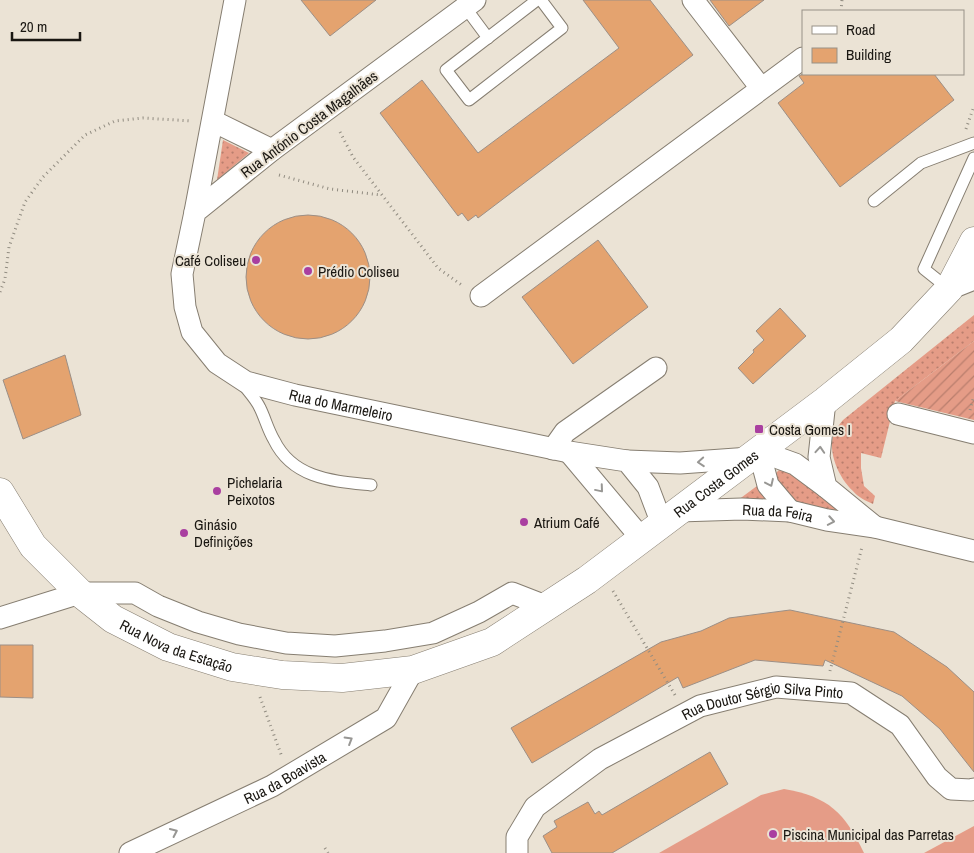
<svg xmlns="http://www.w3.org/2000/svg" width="974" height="853" font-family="'Archivo Narrow',sans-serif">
<defs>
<pattern id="grass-dots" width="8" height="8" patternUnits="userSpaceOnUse" patternTransform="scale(1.25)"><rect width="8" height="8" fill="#e59c87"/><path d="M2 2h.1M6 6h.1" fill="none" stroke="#b97e6d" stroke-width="1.8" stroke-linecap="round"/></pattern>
<pattern id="garden-furrows" width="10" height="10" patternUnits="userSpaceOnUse" patternTransform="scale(1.25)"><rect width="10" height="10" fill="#e59c87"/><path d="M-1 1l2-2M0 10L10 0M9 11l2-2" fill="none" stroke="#b97e6d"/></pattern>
</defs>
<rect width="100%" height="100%" fill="#ebe3d5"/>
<g fill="url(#grass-dots)">
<path d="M223 140 249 153 217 180Z"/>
<path d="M974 315V341L895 401 881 458 861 453V468L864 486 875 496 873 504C866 501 858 497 853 491 839 478 827 452 834 433 836 428 840 424 843 420Z"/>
<path d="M779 470H785L846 512 805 510 787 497 774 475Z"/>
<path d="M761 483 771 502 738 500Z"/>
</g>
<path fill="url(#garden-furrows)" d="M974 341V420L895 401Z"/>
<g fill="#e59c87">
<path d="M784 789C829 797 844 812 864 853H659L761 795Z"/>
<path d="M974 826V853H924Z"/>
</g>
<g fill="#e4a36f" stroke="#9c8f86">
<path d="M301 0H376L330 36Z"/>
<path d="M583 0H650L693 55 478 218 476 215 468 221 462 213 458 216 380 113 422 80 478 153 619 48Z"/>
<path d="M710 0H764L729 26Z"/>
<path d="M803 74H934L954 100 840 187 778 103 804 83 799 76Z"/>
<circle cx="308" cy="277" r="62"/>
<path d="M598 240 648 307 573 364 522 297Z"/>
<path d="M780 308 806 336 753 384 738 368 754 352 753 350 764 340 756 331Z"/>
<path d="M65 355 81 415 23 439 3 380Z"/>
<path d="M790 610 894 632 947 667 974 692V772L940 729 902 696 825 660 823 666 755 660 683 688 678 677 532 763 511 728 661 642 701 631 729 618Z"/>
<path d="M0 645H33V698L0 697Z"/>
<path d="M710 752 728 784 612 853H552L543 836 557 827 554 821 588 802 595 814 599 811 602 815Z"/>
</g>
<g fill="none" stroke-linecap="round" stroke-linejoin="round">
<defs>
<g id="lane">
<path d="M537 0 446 70 469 100 562 28 541 0"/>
<path d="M465 7 488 38"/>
<path d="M874 201 921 163 974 143"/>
<path d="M949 289 924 269 974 158"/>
<path d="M242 383C248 391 256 399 260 408 265 418 268 430 274 440 293 479 333 481 371 485"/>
</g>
<g id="street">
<path id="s1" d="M475 0 272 150 195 212 182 274 185 307 192 332 217 363 246 382 295 395 569 452 627 461 648 487 662 524"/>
<path d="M693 0 761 88"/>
<path d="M213 121 272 150"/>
<path d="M195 212 235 0"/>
<path d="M949 289 974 279"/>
<path d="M481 296 803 58"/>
<path d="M825 401 819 457 826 487 875 527"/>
<path d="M898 414 974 433"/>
<path d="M553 449 565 432 656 368"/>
<path d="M759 451 795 464 826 487"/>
<path d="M759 451 768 485 790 511"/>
<path d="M569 452 642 539"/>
<path d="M627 461 680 463 750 458"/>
<path id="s2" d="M679 511 742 509 790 511 827 520 875 527 974 551"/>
<path d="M0 618 80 593H135L158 606 198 622 239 634 286 643 335 646 385 641 433 633 479 612 512 593 548 607"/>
<path id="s3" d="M130 853 272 786 386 718 413 670"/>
<path id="s4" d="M517 853V837L535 807 600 759 700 706 776 687 851 693 900 725 937 777 951 789 971 790 974 789"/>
</g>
<g id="secondary">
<path id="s5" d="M0 492 33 546 80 593 113 619 168 647 232 667 282 675 342 678 413 670 492 642 587 580 825 401 901 340 949 289 974 241"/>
</g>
</defs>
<use href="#lane" stroke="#867e71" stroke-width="13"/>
<use href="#street" stroke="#867e71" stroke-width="23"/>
<use href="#secondary" stroke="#867e71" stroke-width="29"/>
<g stroke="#918c81" stroke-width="3" stroke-dasharray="1 4" stroke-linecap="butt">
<path d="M841 11 842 0"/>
<path d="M966 129 974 106"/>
<path d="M340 132 353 157 438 268 463 286"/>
<path d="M279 175 330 189 381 195"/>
<path d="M0 292 5 279 9 247 25 202 43 177 85 135 115 121 143 118 192 121"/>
<path d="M970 410 974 396"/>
<path d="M613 591 675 695"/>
<path d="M830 671 862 547"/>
<path d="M260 697 282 757"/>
<path d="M325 848 328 853"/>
</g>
<use href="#lane" stroke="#fff" stroke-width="11"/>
<use href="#street" stroke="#fff" stroke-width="21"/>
<use href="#secondary" stroke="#fff" stroke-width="28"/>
</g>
<defs><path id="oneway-chevron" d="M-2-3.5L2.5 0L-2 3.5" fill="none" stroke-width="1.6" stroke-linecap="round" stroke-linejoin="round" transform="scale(1.25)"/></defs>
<g stroke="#989794">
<use href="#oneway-chevron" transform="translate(820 450) rotate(-86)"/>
<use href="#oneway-chevron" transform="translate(701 462) rotate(176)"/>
<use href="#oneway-chevron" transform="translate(770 483) rotate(65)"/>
<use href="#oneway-chevron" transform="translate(600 489) rotate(50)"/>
<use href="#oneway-chevron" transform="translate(831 521) rotate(10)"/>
<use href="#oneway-chevron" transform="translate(349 740) rotate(-31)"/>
<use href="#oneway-chevron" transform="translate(174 832) rotate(-25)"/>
</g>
<g fill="#a93fa0" stroke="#ebe3d5" stroke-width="2">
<circle cx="256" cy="260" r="5"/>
<circle cx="308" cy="271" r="5"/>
<rect x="754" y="424" width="10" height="10" rx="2.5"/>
<circle cx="217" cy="491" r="5"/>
<circle cx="524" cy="522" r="5"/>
<circle cx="184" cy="533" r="5"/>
<circle cx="773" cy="834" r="5"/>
</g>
<g text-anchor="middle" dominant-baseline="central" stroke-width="4" stroke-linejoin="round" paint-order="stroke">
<g font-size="15" fill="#1a1712" stroke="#ebe3d5">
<text transform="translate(309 124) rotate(-37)">Rua António Costa Magalhães</text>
<text stroke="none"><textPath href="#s1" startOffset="646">Rua do Marmeleiro</textPath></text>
<text stroke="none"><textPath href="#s5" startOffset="841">Rua Costa Gomes</textPath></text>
<text stroke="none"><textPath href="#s2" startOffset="99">Rua da Feira</textPath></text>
<text stroke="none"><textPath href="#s5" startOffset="241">Rua Nova da Estação</textPath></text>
<text stroke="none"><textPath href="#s4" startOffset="308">Rua Doutor Sérgio Silva Pinto</textPath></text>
<text stroke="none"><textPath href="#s3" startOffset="172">Rua da Boavista</textPath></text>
</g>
<g font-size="15" fill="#1a1712" stroke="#ebe3d5" text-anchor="start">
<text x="246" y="260" text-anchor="end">Café Coliseu</text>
<text x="318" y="271">Prédio Coliseu</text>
<text x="769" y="429">Costa Gomes I</text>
<text x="227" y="482">Pichelaria<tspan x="227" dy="17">Peixotos</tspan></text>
<text x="534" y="522">Atrium Café</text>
<text x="194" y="524">Ginásio<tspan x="194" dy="17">Definições</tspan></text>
<text x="783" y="834">Piscina Municipal das Parretas</text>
</g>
</g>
<rect x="802" y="10" width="162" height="65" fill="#ebe3d5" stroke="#979187"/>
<rect x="812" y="26" width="25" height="8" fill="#ffffff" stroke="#979187"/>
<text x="846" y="35" font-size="15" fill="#1a1712">Road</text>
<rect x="812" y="48" width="25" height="15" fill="#e4a36f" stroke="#979187"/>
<text x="846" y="60" font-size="15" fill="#1a1712">Building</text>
<path d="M12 32v8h68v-8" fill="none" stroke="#1a1712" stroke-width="2.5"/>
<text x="20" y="32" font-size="15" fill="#1a1712" stroke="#ebe3d5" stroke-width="4" paint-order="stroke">20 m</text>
</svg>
